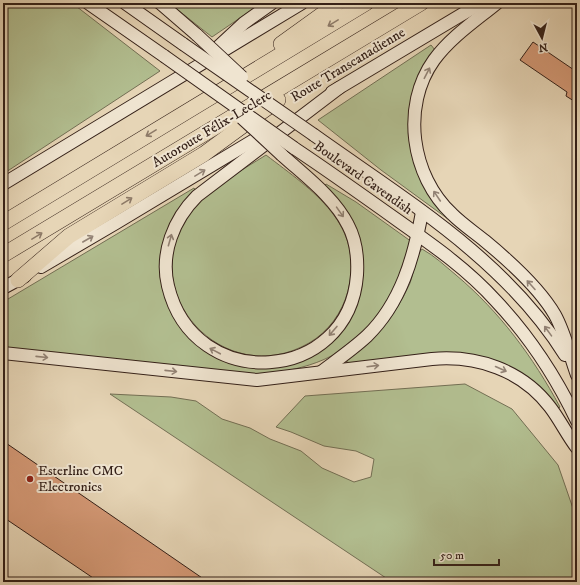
<svg xmlns="http://www.w3.org/2000/svg" width="580" height="585" font-family="'IM FELL DW Pica',serif">
<rect width="100%" height="100%" fill="#e6d5b6"/>
<filter id="stains"><feTurbulence type="fractalNoise" baseFrequency=".005" numOctaves="4"/><feColorMatrix values="0 0 0 0 .2 0 0 0 0 .09 0 0 0 0 .02 0 0 0 .5 -.17"/></filter>
<radialGradient id="worn" r=".72"><stop offset=".6" stop-color="#630" stop-opacity="0"/><stop offset="1" stop-color="#630" stop-opacity=".3"/></radialGradient>
<g fill="#b2be90" stroke="#736f54">
<path d="M3 3H72L160 71 3 174V92L5 58Z"/>
<path d="M169 3H262L212 37Z"/>
<path d="M431 45 435 50 409 122 448 219 381 170 318 120Z"/>
<path d="M266 155C313 191 365 224 348 291 342 313 328 332 309 343 224 392 132 292 190 213 208 188 241 171 266 155Z"/>
<path d="M326 184 356 202 412 242C405 260 399 279 391 296 388 303 381 310 377 316 345 359 308 369 258 375L3 348V302L194 188 196 191 178 211 165 295 168 304 176 320 187 334 208 352 232 363 249 367H267L297 362 351 316 360 292 362 265 324 186Z"/>
<path d="M422 249C435 256 445 266 456 275 500 312 533 357 560 407L558 409 489 359 347 364V360C375 340 396 315 410 283 414 273 415 256 422 249Z"/>
<path d="M465 384 512 409 558 465 577 520V582H392L110 394 171 397 196 401 222 419 250 428 270 439 301 451 322 468 354 482 371 477 374 459 356 451 324 446 291 432 276 427 305 396Z"/>
</g>
<g fill="#d49976" stroke="#342018">
<path d="M533 42 577 72V103L566 96 567 92 520 60Z"/>
<path d="M3 441 208 582H99L3 517Z"/>
</g>
<g fill="none" stroke-linecap="round" stroke-linejoin="round">
<defs>
<g id="secondary">
<path d="M88 3 164 56"/>
<path d="M125 3 183 44"/>
<path d="M160 3 197 35"/>
<path d="M497 3C475 21 451 37 434 60 401 106 411 176 452 214 462 224 474 232 485 241 508 260 540 289 555 315 565 333 570 356 577 375"/>
<path d="M216 49 244 23 272 3"/>
<path d="M332 92 481 3"/>
<path d="M314 135C405 200 505 259 565 355"/>
<path d="M294 148C330 172 365 197 400 222 434 246 468 270 496 301 529 336 556 377 577 421"/>
<path d="M282 155C305 176 334 197 348 225 356 240 358 258 357 275 349 384 194 395 168 286 160 253 174 219 197 196L339 88"/>
<path d="M3 184 302 3"/>
<path d="M41 267 116 223 269 131"/>
<path d="M3 288 25 276"/>
<path d="M3 353 257 380 432 359C477 355 522 370 550 407 560 420 567 435 577 448"/>
<path d="M321 372C337 360 353 349 367 336 401 303 414 257 422 212"/>
</g>
<g id="highway">
<path d="M281 44 338 3"/>
<path d="M3 223 366 3"/>
<path d="M3 255 421 3"/>
<path d="M18 280 69 236 204 154 278 100"/>
</g>
</defs>
<use href="#secondary" stroke="#342018" stroke-width="14"/>
<use href="#highway" stroke="#342018" stroke-width="16"/>
<use href="#secondary" stroke="#efe4d0" stroke-width="12"/>
<use href="#highway" stroke="#e6d5b6" stroke-width="15"/>
<defs>
<g id="secondary-bridge">
<path d="M197 35 242 77"/>
<path d="M183 44 314 135"/>
<path d="M164 56 294 148"/>
<path d="M242 118 282 155"/>
</g>
</defs>
<use href="#secondary-bridge" stroke="#342018" stroke-width="14" stroke-linecap="butt"/>
<use href="#secondary-bridge" stroke="#efe4d0" stroke-width="12"/>
</g>
<defs><path id="oneway-shaft" d="M-6 0H5M1.5-3L5.5 0L1.5 3" fill="none" stroke-width="1.6" stroke-linecap="round" stroke-linejoin="round"/></defs>
<g stroke="#8d7a67">
<use href="#oneway-shaft" transform="translate(333 23) rotate(149)"/>
<use href="#oneway-shaft" transform="translate(151 133) rotate(149)"/>
<use href="#oneway-shaft" transform="translate(127 201) rotate(-32)"/>
<use href="#oneway-shaft" transform="translate(37 236) rotate(-31)"/>
</g>
<g stroke="#928274">
<use href="#oneway-shaft" transform="translate(427 73) rotate(-63)"/>
<use href="#oneway-shaft" transform="translate(200 173) rotate(-31)"/>
<use href="#oneway-shaft" transform="translate(437 196) rotate(-124)"/>
<use href="#oneway-shaft" transform="translate(340 212) rotate(55)"/>
<use href="#oneway-shaft" transform="translate(88 239) rotate(-30)"/>
<use href="#oneway-shaft" transform="translate(170 240) rotate(-74)"/>
<use href="#oneway-shaft" transform="translate(531 285) rotate(-132)"/>
<use href="#oneway-shaft" transform="translate(333 331) rotate(131)"/>
<use href="#oneway-shaft" transform="translate(548 331) rotate(-126)"/>
<use href="#oneway-shaft" transform="translate(215 351) rotate(-152)"/>
<use href="#oneway-shaft" transform="translate(42 357) rotate(6)"/>
<use href="#oneway-shaft" transform="translate(373 366) rotate(-7)"/>
<use href="#oneway-shaft" transform="translate(501 369) rotate(24)"/>
<use href="#oneway-shaft" transform="translate(171 371) rotate(6)"/>
</g>
<circle fill="#8f2418" stroke="#efe4d0" stroke-width="1.5" cx="30" cy="479" r="4"/>
<g text-anchor="middle" dominant-baseline="central" stroke-width="4" stroke-linejoin="round" paint-order="stroke">
<g font-size="14" fill="#342018" stroke="#efe4d0">
<text transform="translate(348 65) rotate(-31)">Route Transcanadienne</text>
<text transform="translate(212 129) rotate(-31)">Autoroute Félix-Leclerc</text>
<text transform="translate(363 178) rotate(35)">Boulevard Cavendish</text>
</g>
<g font-size="14" fill="#342018" stroke="#efe4d0" text-anchor="start">
<text x="38" y="471">Esterline CMC<tspan x="38" dy="16">Electronics</tspan></text>
</g>
</g>
<rect width="580" height="585" fill="none" stroke="#e6d5b6" stroke-width="16"/>
<rect x="4" y="4" width="572" height="577" fill="none" stroke="#342018" stroke-width="2"/>
<rect x="8" y="8" width="564" height="569" fill="none" stroke="#342018"/>
<g transform="translate(542 38) rotate(173)" stroke="#efe4d0" stroke-width="3" paint-order="stroke">
<path d="M0-3L7 15L0 10L-7 15Z" fill="#342018"/>
<text y="-6" font-size="11" font-weight="bold" text-anchor="middle" fill="#342018">N</text>
</g>
<path d="M434 559v6h65v-6" fill="none" stroke="#342018" stroke-width="2"/>
<text x="440" y="559" font-size="12" fill="#342018" stroke="#efe4d0" stroke-width="3" paint-order="stroke">50 m</text>
<rect width="100%" height="100%" filter="url(#stains)"/>
<rect width="100%" height="100%" fill="url(#worn)"/>
</svg>
